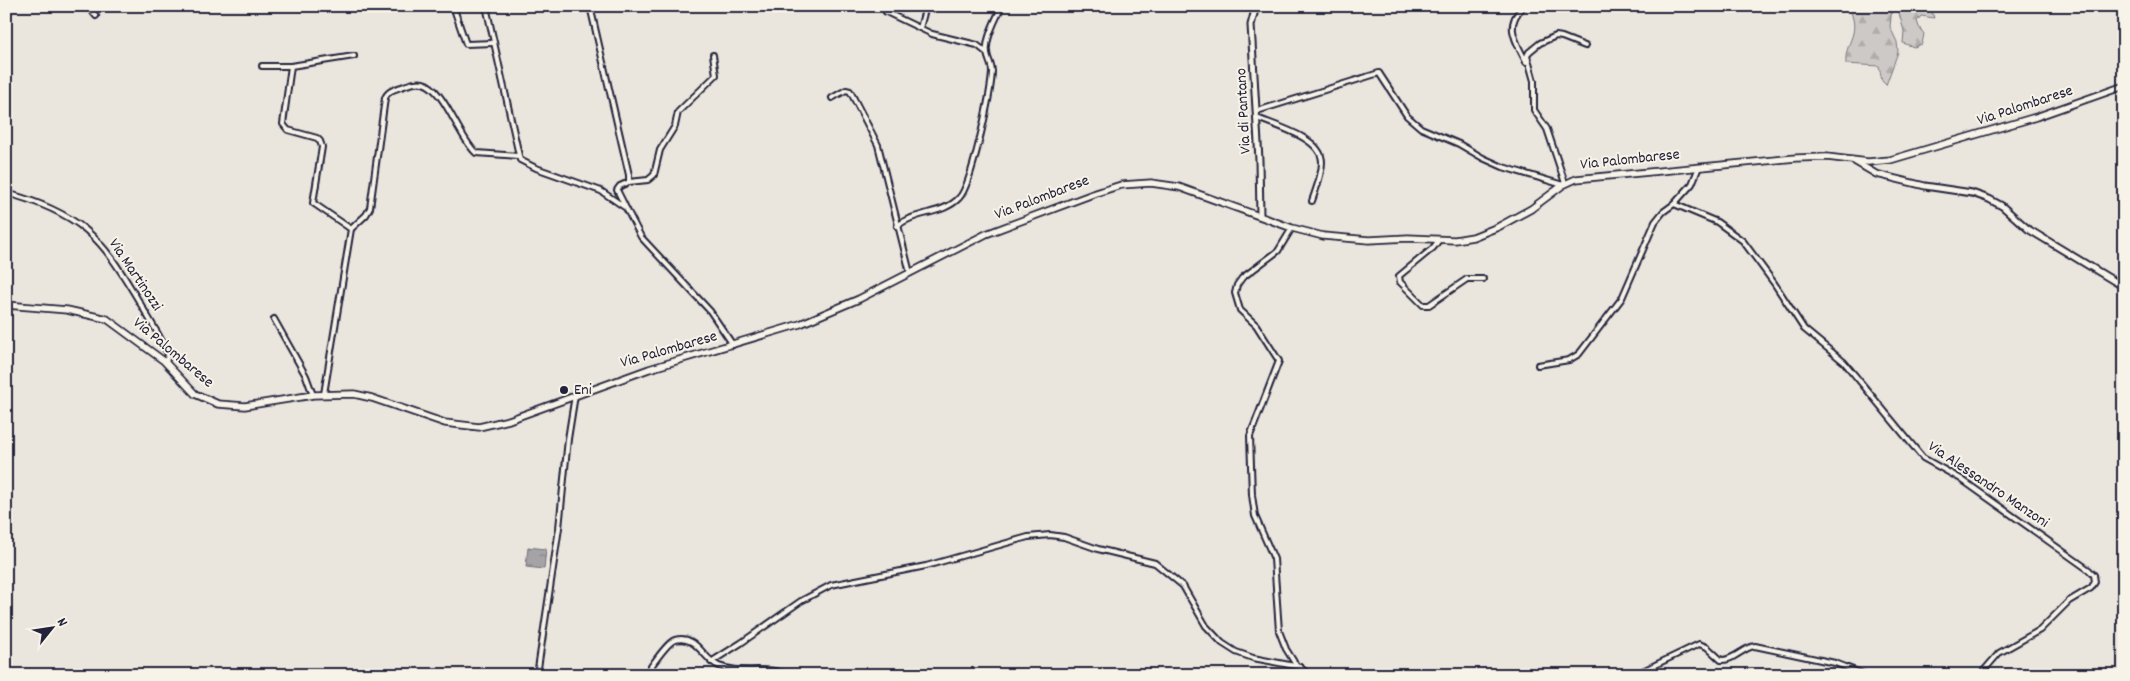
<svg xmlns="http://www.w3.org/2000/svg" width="2130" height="681" font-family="Dekko,sans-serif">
<defs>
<pattern id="forest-firs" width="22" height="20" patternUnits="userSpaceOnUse" patternTransform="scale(1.25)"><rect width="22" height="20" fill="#cdc9c6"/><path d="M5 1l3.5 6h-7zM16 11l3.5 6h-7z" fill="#b0acab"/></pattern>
<pattern id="water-ripples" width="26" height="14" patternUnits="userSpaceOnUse" patternTransform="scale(1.25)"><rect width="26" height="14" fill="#a6a3a6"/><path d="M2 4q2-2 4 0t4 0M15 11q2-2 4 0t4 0" fill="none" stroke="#878488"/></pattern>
</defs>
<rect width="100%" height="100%" fill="#eae6de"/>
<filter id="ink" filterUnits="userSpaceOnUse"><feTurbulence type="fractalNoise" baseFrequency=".02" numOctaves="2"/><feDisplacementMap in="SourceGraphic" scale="10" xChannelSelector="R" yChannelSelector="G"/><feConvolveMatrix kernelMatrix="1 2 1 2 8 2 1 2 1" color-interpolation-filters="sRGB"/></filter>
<g filter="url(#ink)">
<g fill="url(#forest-firs)" stroke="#787680">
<path d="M1848 6H1892L1890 27 1897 42 1898 52 1886 85 1882 81 1879 66 1846 64C1844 40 1863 35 1848 6Z"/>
<path d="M1897 6H1930L1934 18 1921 16 1917 21 1919 27 1924 34 1922 44 1914 47 1903 43 1904 31Z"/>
</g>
<path fill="url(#water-ripples)" stroke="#716f7b" d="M528 547 546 549 544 569 526 567Z"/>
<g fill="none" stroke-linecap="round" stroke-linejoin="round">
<defs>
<g id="minor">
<path d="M88 6 96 16"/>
<path d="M453 6 466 44 494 43"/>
<path d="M486 6 520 160 536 168 601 191 626 208 641 237 710 311 733 345"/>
<path d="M590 6 629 175V182L620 186 617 190 625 206"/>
<path d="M1524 6C1503 25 1516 41 1526 62"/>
<path d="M886 12 932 34 977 45 987 53"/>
<path d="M920 28 926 6"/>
<path d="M354 56 291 66 283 124 288 130 317 138 320 141 322 147 313 203 351 229 366 215 370 208 385 98C388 90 396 89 404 86 410 84 417 81 423 83 444 88 459 138 476 153L518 156"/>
<path d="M262 66H291"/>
<path d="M832 98 846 90 850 91 878 145 910 273"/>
<path d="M1257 111 1379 73 1407 116 1421 128 1459 144 1483 158 1503 167 1563 185"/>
<path d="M1257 118C1276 126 1322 138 1322 162 1322 175 1316 189 1312 201"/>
<path d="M1699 167 1692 184 1674 204 1717 222 1743 241 1774 283 1804 329 1844 362 1923 458 1961 479 2089 570 2094 575 2095 582 2091 588 2069 601 2040 630 1999 653 1980 675"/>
<path d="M629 182 648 180 654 175 660 150 675 126 678 112 716 75 713 55"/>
<path d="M1565 183 1547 129 1534 110V81L1527 56 1529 52 1540 43 1556 36 1562 37 1585 46"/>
<path d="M6 193C33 200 64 212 86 230 107 248 120 270 134 293 144 310 154 326 163 343L168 354 166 363"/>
<path d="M897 226C915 211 943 215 959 198 972 185 991 92 992 72 992 65 988 60 987 53 985 39 996 19 1002 6"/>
<path d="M1292 228 1278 251 1242 278 1237 285 1235 293 1240 310 1256 325 1279 361 1250 436 1252 495 1255 516 1274 559 1279 631 1286 649 1296 665"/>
<path d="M1439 240 1433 248 1399 276 1400 282 1423 305H1429L1467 279H1483"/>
<path d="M274 319 306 376 313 395"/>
<path d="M1538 365 1569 360 1579 354 1622 298 1655 222 1663 212 1674 204"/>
<path d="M324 394 351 229"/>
<path d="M711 662 741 643 801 601 831 585 926 566 1028 537 1050 535 1064 537 1098 549 1155 563 1183 586 1206 626 1222 643 1236 652 1253 658 1300 667 1309 675"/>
<path d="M537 675 559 528 568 439 575 395"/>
<path d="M645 675C651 667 667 642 675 640 697 634 703 660 719 666 741 675 766 665 788 675"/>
<path d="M1634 675 1699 644 1707 647 1721 660C1734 661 1743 647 1755 646L1835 663 1866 675"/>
</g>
<g id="tertiary">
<path d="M1256 6 1251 25 1259 160 1260 216"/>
<path d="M1854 161 1876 174 1925 186 1972 193 1989 199 2002 206 2028 229 2124 287"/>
</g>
<path id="secondary" d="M6 305 67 310 107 319 164 361 195 394 218 404 245 406 313 395 354 394 372 398 445 423 479 427 509 420 649 369 800 324 859 299 986 234 1093 194 1121 185 1151 183 1179 187 1292 228 1323 236 1369 240 1408 238 1455 240 1473 237 1498 227 1531 209 1563 185 1576 179 1796 158 1827 157 1868 162 1890 160 2036 117 2124 86"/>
</defs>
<use href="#minor" stroke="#22223b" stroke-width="8"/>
<use href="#tertiary" stroke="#22223b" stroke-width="9"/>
<use href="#secondary" stroke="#22223b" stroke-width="9"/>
<use href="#minor" stroke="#f7f3e8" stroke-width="4"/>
<use href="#tertiary" stroke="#f7f3e8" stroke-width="5"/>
<use href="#secondary" stroke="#f7f3e8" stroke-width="5.5"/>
</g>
</g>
<circle fill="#22223b" stroke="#f7f3e8" stroke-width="2" cx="564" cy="390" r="5"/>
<g text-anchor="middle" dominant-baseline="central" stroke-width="4" stroke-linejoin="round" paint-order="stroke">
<g font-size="16" fill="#22223b" stroke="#f7f3e8">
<text transform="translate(2025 106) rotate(-18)">Via Palombarese</text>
<text transform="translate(1244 111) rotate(-93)">Via di Pantano</text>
<text transform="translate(1630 160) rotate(-6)">Via Palombarese</text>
<text transform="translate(1042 198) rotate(-21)">Via Palombarese</text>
<text transform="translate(135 275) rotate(56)">Via Martinozzi</text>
<text transform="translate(669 350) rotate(-16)">Via Palombarese</text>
<text transform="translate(173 353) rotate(40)">Via Palombarese</text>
<text transform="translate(1988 485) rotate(34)">Via Alessandro Manzoni</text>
</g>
<g font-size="16" fill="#22223b" stroke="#f7f3e8" text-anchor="start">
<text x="574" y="390">Eni</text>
</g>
</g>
<rect width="2130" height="681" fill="none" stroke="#f7f3e8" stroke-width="25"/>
<rect x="12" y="12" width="2105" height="656" fill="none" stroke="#22223b" stroke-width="2" filter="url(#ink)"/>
<g transform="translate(52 628) rotate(60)" stroke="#f7f3e8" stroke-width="4" paint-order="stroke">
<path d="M0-4L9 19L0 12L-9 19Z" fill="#22223b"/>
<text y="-8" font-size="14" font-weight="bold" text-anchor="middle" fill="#22223b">N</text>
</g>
</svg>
